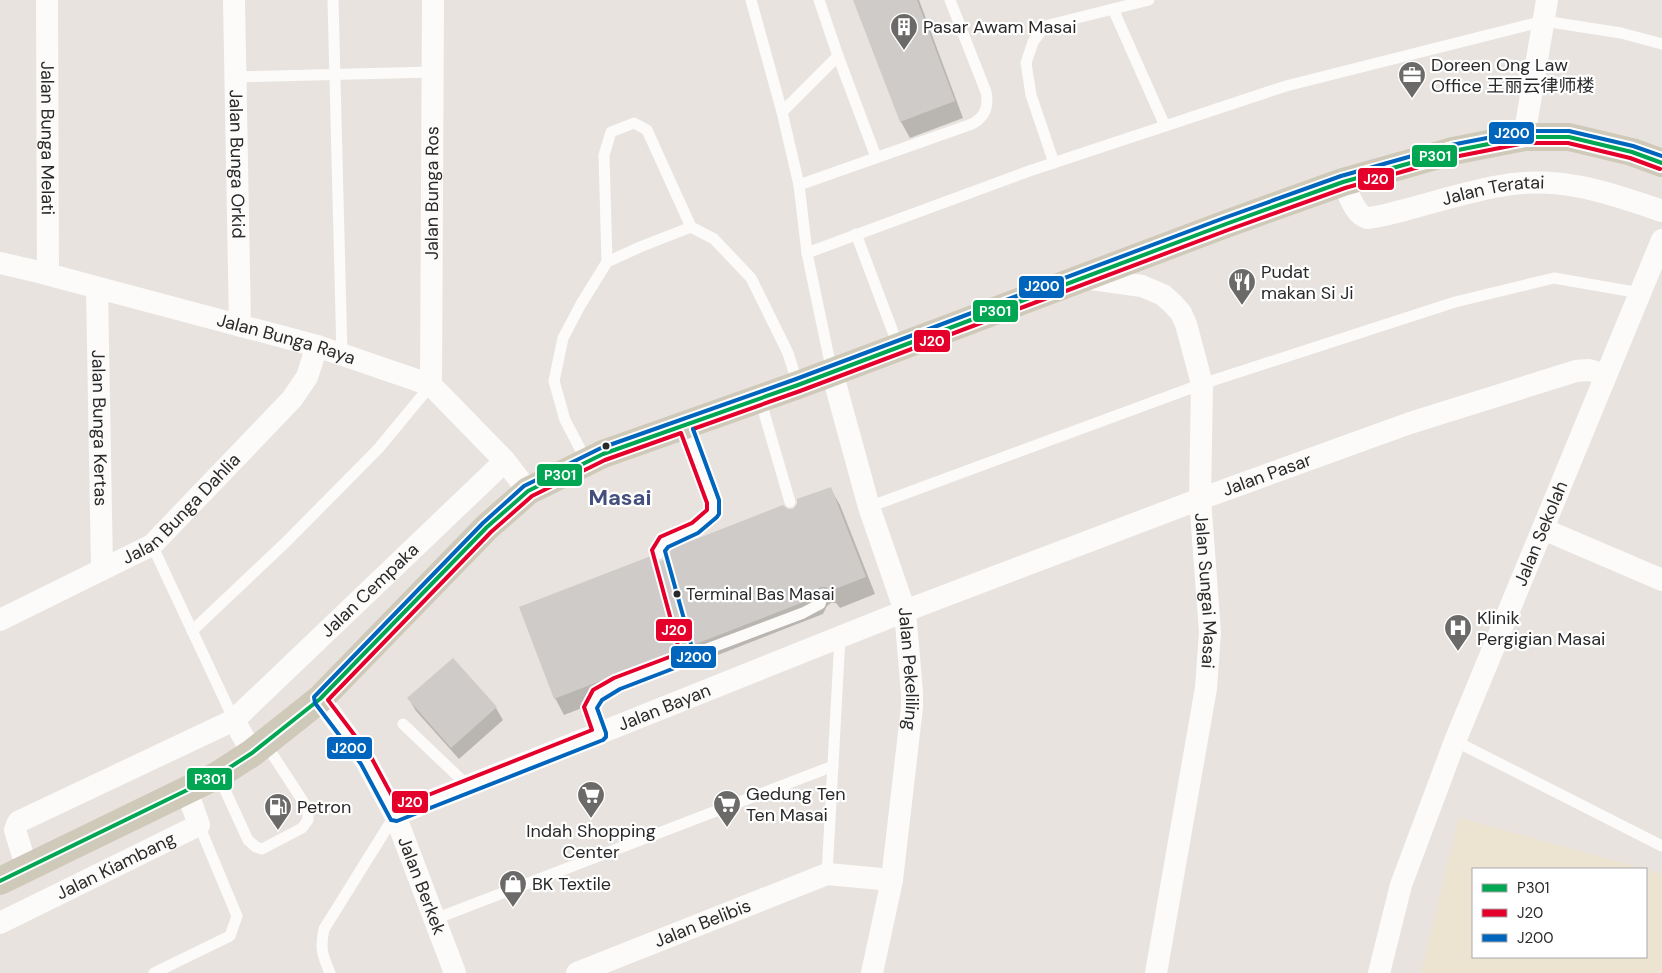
<svg xmlns="http://www.w3.org/2000/svg" width="1662" height="973" font-family="'DM Sans','Noto Sans SC',sans-serif">
<rect width="100%" height="100%" fill="#e8e3de"/>
<path fill="#ede3d1" d="M1459 818 1645 869H1473V957H1646V869L1662 874V973H1421Z"/>
<g fill="#0003">
<path d="M855 0H919L963 118 910 138 901 122Z"/>
<path d="M830 488 840 505 875 594 840 608 836 603H831L827 606 823 614 564 715 555 698 655 562H661L787 510H793Z"/>
<path d="M409 699 496 708 503 720 459 759 416 711Z"/>
</g>
<g fill="#cecbc8">
<path d="M853 0H917L955 101 900 122Z"/>
<path d="M831 487 866 577 830 591 826 587H821L818 589 814 598 554 699 519 607 651 556 656 561H661L664 559 668 550 783 505 788 509H793L797 504V499Z"/>
<path d="M453 658 497 707 451 748 407 698Z"/>
</g>
<g fill="none" stroke-linecap="round" stroke-linejoin="round">
<g stroke="#fcfbfa" stroke-width="11">
<path d="M333 0 342 355"/>
<path d="M751 0 782 112 799 185 807 253 832 372"/>
<path d="M819 0 838 56 876 157"/>
<path d="M1113 9 1165 126"/>
<path d="M235 77 433 72"/>
<path d="M782 112 838 56"/>
<path d="M1054 163 1031 95 1026 63 1033 42 1045 26 1149 0"/>
<path d="M799 185 972 124C985 117 989 107 986 92L950 0"/>
<path d="M856 234 899 348"/>
<path d="M807 253 1029 171 1286 86 1544 21 1621 33 1662 44"/>
<path d="M607 262 604 155 611 132 634 123 647 130 691 227"/>
<path d="M760 399 790 502"/>
<path d="M587 462 565 420 554 381 563 338 581 304 607 262 640 247 691 227 714 239 751 278 788 353 798 385"/>
<path d="M869 507 1202 384 1455 302 1554 278 1640 293"/>
<path d="M152 545 234 720"/>
<path d="M658 554C659 538 682 535 694 529 700 525 707 518 713 513V502L685 426"/>
<path d="M192 631 286 542 378 449 431 385"/>
<path d="M403 724 468 786"/>
<path d="M600 734 590 707 597 695 617 683 803 613 820 604 823 594"/>
<path d="M1455 741 1662 846"/>
<path d="M218 775 248 840 256 847 262 849 302 828 308 820V809L265 743"/>
<path d="M827 874 840 637"/>
<path d="M435 919 833 766"/>
<path d="M154 973 230 936 237 916 199 825"/>
<path d="M330 973C322 954 320 949 324 929L395 815"/>
</g>
<g stroke="#fcfbfa" stroke-width="22">
<path id="s1" d="M47 0 48 274"/>
<path id="s2" d="M234 0 240 326"/>
<path d="M1524 137 1547 0"/>
<path id="s3" d="M1343 182C1349 194 1354 214 1367 218 1380 217 1392 213 1405 210 1434 202 1464 193 1494 187 1555 174 1605 191 1662 211"/>
<path id="s4" d="M0 263 39 272 317 346 431 385 505 461 528 491"/>
<path id="s5" d="M1084 278 1142 286 1163 295 1173 304 1181 313 1186 324 1202 384 1200 499 1210 632 1206 688 1156 973"/>
<path id="s6" d="M97 288 102 569"/>
<path id="s7" d="M832 372 869 507 905 611 912 693V707L892 880 872 973"/>
<path id="s8" d="M431 385 433 0"/>
<path d="M1543 529 1662 580"/>
<path id="s9" d="M0 620 152 545 292 399 307 377 317 346"/>
<path id="s10" d="M320 699 366 761 395 815 455 973"/>
<path d="M234 720 252 753"/>
<path id="s11" d="M395 815 905 611 1200 499 1410 423 1576 371 1589 370 1606 375"/>
<path id="s12" d="M29 867 22 853 15 830 18 822 234 720 505 461"/>
<path id="s13" d="M0 923 199 825 187 791"/>
<path id="s14" d="M577 973 827 874 892 880"/>
<path id="s15" d="M1379 973 1401 885 1455 741 1662 240"/>
</g>
<path stroke="#cec9b9" stroke-width="28" d="M0 881 218 775 252 753 320 699 487 527 528 491 603 454 798 385 1226 224 1343 182 1453 151 1524 137H1569L1632 152 1662 163"/>
<defs>
<path id="bus-1" d="M0 881 218 775 252 753 320 699 487 527 528 491 603 454 798 385 1226 224 1343 182 1453 151 1524 137H1569L1632 152 1662 163"/>
<g id="bus-2">
<path d="M693 429 800 391 1228 230 1345 188 1454 157 1525 143H1568L1630 158 1660 169"/>
<path d="M681 433 707 503V510L692 523 660 537 652 550 680 653 614 678 593 690 584 707 592 730 398 807 371 757 328 700 491 532 532 496 605 460Z"/>
</g>
<path id="bus-3" d="M693 429 719 500V514L717 517 698 533 668 547 665 551 694 655 693 661 620 689 602 700 597 708 606 733V737L603 740 397 821 391 820 361 764 315 703 314 697 483 523 524 486 601 448 796 379 1224 218 1341 176 1451 145 1523 131H1569L1633 146 1662 156"/>
</defs>
<use href="#bus-1" stroke="#fff" stroke-width="8"/>
<use href="#bus-2" stroke="#fff" stroke-width="8"/>
<use href="#bus-3" stroke="#fff" stroke-width="8"/>
<use href="#bus-1" stroke="#00a651" stroke-width="4"/>
<use href="#bus-2" stroke="#e4002b" stroke-width="4"/>
<use href="#bus-3" stroke="#0065bd" stroke-width="4"/>
</g>
<defs>
<symbol id="building-pin" viewBox="-11 -11 22 30"><path d="M0 17L-7.5 6A9.5 9.5 0 1 1 7.5 6Z" fill="#6c6a68" stroke="#fff"/><path d="M-4-6H4V6H1V3H-1V6H-4ZM-2.5-4.3h1.7v1.8h-1.7ZM.8-4.3h1.7v1.8H.8ZM-2.5-1h1.7V.8h-1.7ZM.8-1h1.7V.8H.8Z" fill="#fff"/></symbol>
<symbol id="office-pin" viewBox="-11 -11 22 30"><path d="M0 17L-7.5 6A9.5 9.5 0 1 1 7.5 6Z" fill="#6c6a68" stroke="#fff"/><path d="M-6-3h4V-5.5h4V-3h4V5H-6ZM-1-4.5V-3h2v-1.5ZM-6 0V1H6V0Z" fill="#fff"/></symbol>
<symbol id="restaurant-pin" viewBox="-11 -11 22 30"><path d="M0 17L-7.5 6A9.5 9.5 0 1 1 7.5 6Z" fill="#6c6a68" stroke="#fff"/><path d="M-5-6h1v4h1v-4h1v4h1v-4h1v5L-1.5 .5V6h-2V.5L-5-1ZM5-6V6H3V1.5H1.5Q1.5-4 5-6Z" fill="#fff"/></symbol>
<symbol id="hospital-pin" viewBox="-11 -11 22 30"><path d="M0 17L-7.5 6A9.5 9.5 0 1 1 7.5 6Z" fill="#6c6a68" stroke="#fff"/><path d="M-5-5h3v3.5h4V-5h3V5h-3V1.5h-4V5h-3Z" fill="#fff"/></symbol>
<symbol id="supermarket-pin" viewBox="-11 -11 22 30"><path d="M0 17L-7.5 6A9.5 9.5 0 1 1 7.5 6Z" fill="#6c6a68" stroke="#fff"/><path d="M-6-5.5h2.5l.6 2H6L4.5 2H-2.5L-4.4-4H-6ZM-1.5 3.2a1.3 1.3 0 1 0 .1 0ZM3 3.2a1.3 1.3 0 1 0 .1 0Z" fill="#fff"/></symbol>
<symbol id="fuel-pin" viewBox="-11 -11 22 30"><path d="M0 17L-7.5 6A9.5 9.5 0 1 1 7.5 6Z" fill="#6c6a68" stroke="#fff"/><path d="M-5.5-6h7V0h2V4h1.3V-2.5L3-4.5l.8-.8L6-3V5H2.5V1h-1V6h-7ZM-4.2-4.7v3.2H.2V-4.7Z" fill="#fff"/></symbol>
<symbol id="shop-pin" viewBox="-11 -11 22 30"><path d="M0 17L-7.5 6A9.5 9.5 0 1 1 7.5 6Z" fill="#6c6a68" stroke="#fff"/><path d="M-5-2.5h2.3a2.7 3.5 0 0 1 5.4 0H5L5.5 6h-11ZM-1.5-2.5h3a1.5 2.3 0 0 0-3 0Z" fill="#fff"/></symbol>
</defs>
<g fill-rule="evenodd">
<use href="#building-pin" x="888" y="11" width="32" height="43"/>
<use href="#office-pin" x="1396" y="59" width="32" height="43"/>
<use href="#restaurant-pin" x="1226" y="266" width="32" height="43"/>
<use href="#hospital-pin" x="1442" y="612" width="32" height="43"/>
<use href="#supermarket-pin" x="575" y="779" width="32" height="43"/>
<use href="#supermarket-pin" x="711" y="788" width="32" height="43"/>
<use href="#fuel-pin" x="262" y="791" width="32" height="43"/>
<use href="#shop-pin" x="497" y="868" width="32" height="43"/>
</g>
<g fill="#292929" stroke="#fff" stroke-width="2">
<circle cx="606" cy="446" r="4.5"/>
<circle cx="677" cy="594" r="4.5"/>
</g>
<g text-anchor="middle" dominant-baseline="central" stroke-width="4.5" stroke-linejoin="round" paint-order="stroke">
<g font-size="17" fill="#292929" stroke="#fff" text-anchor="start">
<text x="686" y="594">Terminal Bas Masai</text>
</g>
<g font-size="18" fill="#292929" stroke="#fff" text-anchor="start">
<text x="923" y="27">Pasar Awam Masai</text>
<text x="1431" y="65">Doreen Ong Law<tspan x="1431" dy="21">Office 王丽云律师楼</tspan></text>
<text x="1261" y="272">Pudat<tspan x="1261" dy="21">makan Si Ji</tspan></text>
<text x="1477" y="618">Klinik<tspan x="1477" dy="21">Pergigian Masai</tspan></text>
<text x="746" y="794">Gedung Ten<tspan x="746" dy="21">Ten Masai</tspan></text>
<text x="297" y="807">Petron</text>
<text x="591" y="831" text-anchor="middle">Indah Shopping<tspan x="591" dy="21">Center</tspan></text>
<text x="532" y="884">BK Textile</text>
</g>
<g font-size="18" fill="#292929" stroke="#fff">
<text stroke="none"><textPath href="#s1" startOffset="138">Jalan Bunga Melati</textPath></text>
<text stroke="none"><textPath href="#s2" startOffset="164">Jalan Bunga Orkid</textPath></text>
<text stroke="none"><textPath href="#s8" startOffset="192">Jalan Bunga Ros</textPath></text>
<text stroke="none"><textPath href="#s3" startOffset="174">Jalan Teratai</textPath></text>
<text stroke="none"><textPath href="#s4" startOffset="296">Jalan Bunga Raya</textPath></text>
<text stroke="none"><textPath href="#s6" startOffset="140">Jalan Bunga Kertas</textPath></text>
<text stroke="none"><textPath href="#s11" startOffset="936">Jalan Pasar</textPath></text>
<text stroke="none"><textPath href="#s9" startOffset="215">Jalan Bunga Dahlia</textPath></text>
<text stroke="none"><textPath href="#s15" startOffset="469">Jalan Sekolah</textPath></text>
<text stroke="none"><textPath href="#s5" startOffset="388">Jalan Sungai Masai</textPath></text>
<text stroke="none"><textPath href="#s12" startOffset="475">Jalan Cempaka</textPath></text>
<text stroke="none"><textPath href="#s7" startOffset="308">Jalan Pekeliling</textPath></text>
<text stroke="none"><textPath href="#s11" startOffset="290">Jalan Bayan</textPath></text>
<text stroke="none"><textPath href="#s13" startOffset="129">Jalan Kiambang</textPath></text>
<text stroke="none"><textPath href="#s10" startOffset="214">Jalan Berkek</textPath></text>
<text stroke="none"><textPath href="#s14" startOffset="135">Jalan Belibis</textPath></text>
</g>
<g font-size="22" font-weight="bold" fill="#444f7e" stroke="#fff">
<text x="620" y="497">Masai</text>
</g>
</g>
<g stroke="#fff" stroke-width="2">
<rect x="1488" y="121" width="47" height="24" rx="5" fill="#0065bd"/>
<rect x="1411" y="144" width="47" height="24" rx="5" fill="#00a651"/>
<rect x="1357" y="167" width="38" height="24" rx="5" fill="#e4002b"/>
<rect x="1018" y="275" width="47" height="24" rx="5" fill="#0065bd"/>
<rect x="972" y="299" width="47" height="24" rx="5" fill="#00a651"/>
<rect x="913" y="329" width="38" height="24" rx="5" fill="#e4002b"/>
<rect x="536" y="463" width="47" height="24" rx="5" fill="#00a651"/>
<rect x="655" y="618" width="38" height="24" rx="5" fill="#e4002b"/>
<rect x="670" y="645" width="47" height="24" rx="5" fill="#0065bd"/>
<rect x="326" y="736" width="47" height="24" rx="5" fill="#0065bd"/>
<rect x="186" y="767" width="47" height="24" rx="5" fill="#00a651"/>
<rect x="391" y="790" width="38" height="24" rx="5" fill="#e4002b"/>
</g>
<g font-size="14" text-anchor="middle" font-weight="bold" fill="#fff">
<text x="1512" y="138">J200</text>
<text x="1435" y="161">P301</text>
<text x="1376" y="184">J20</text>
<text x="1042" y="291">J200</text>
<text x="995" y="316">P301</text>
<text x="932" y="346">J20</text>
<text x="560" y="480">P301</text>
<text x="674" y="635">J20</text>
<text x="694" y="662">J200</text>
<text x="349" y="753">J200</text>
<text x="210" y="784">P301</text>
<text x="410" y="807">J20</text>
</g>
<rect x="1472" y="868" width="175" height="90" fill="#ffffff" stroke="#a9a9a9"/>
<rect x="1482" y="884" width="25" height="8" fill="#00a651" stroke="#a9a9a9"/>
<text x="1517" y="893" font-size="15" fill="#292929">P301</text>
<rect x="1482" y="909" width="25" height="8" fill="#e4002b" stroke="#a9a9a9"/>
<text x="1517" y="918" font-size="15" fill="#292929">J20</text>
<rect x="1482" y="934" width="25" height="8" fill="#0065bd" stroke="#a9a9a9"/>
<text x="1517" y="943" font-size="15" fill="#292929">J200</text>
</svg>
